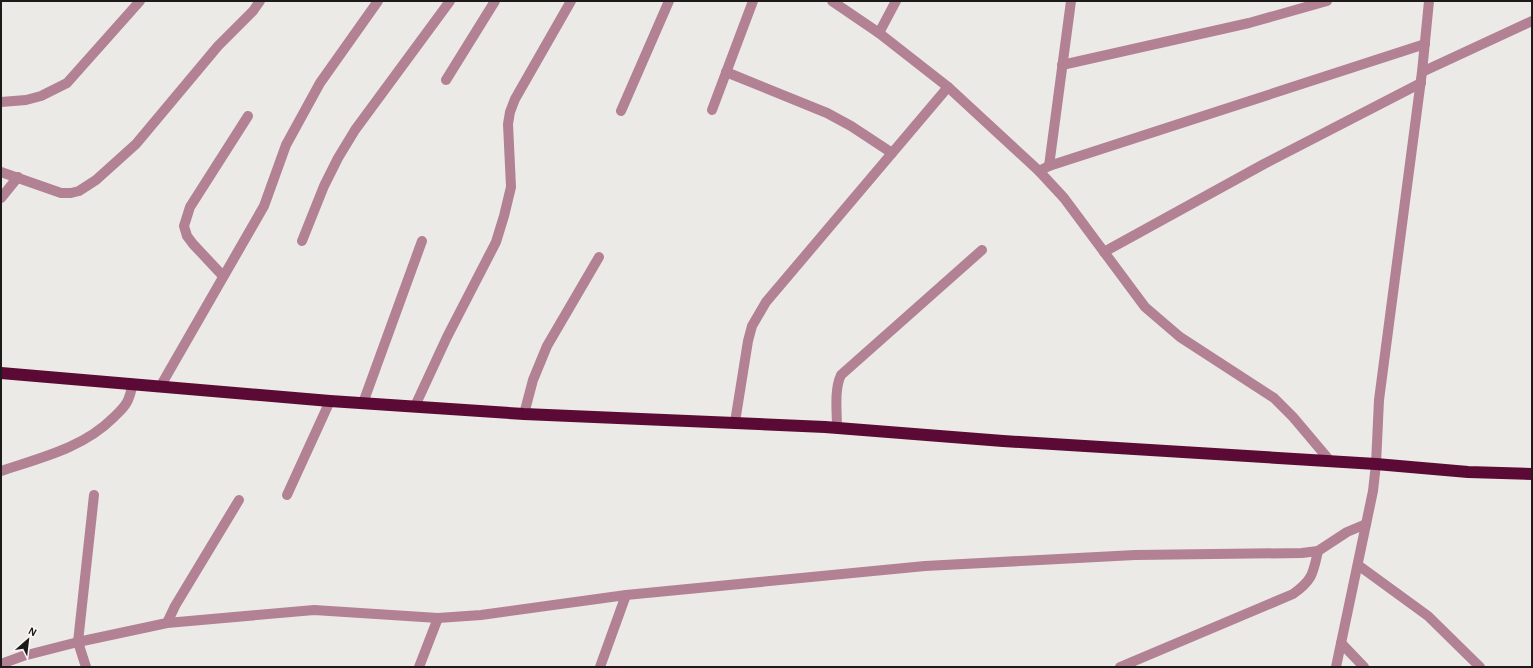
<svg xmlns="http://www.w3.org/2000/svg" width="1533" height="668" font-family="'Alegreya Sans',sans-serif">
<rect width="100%" height="100%" fill="#eceae7"/>
<g fill="none" stroke-linecap="round" stroke-linejoin="round">
<g stroke="#b38194" stroke-width="10">
<path d="M832 1 879 33 948 87 1039 171 1064 198 1145 307 1180 337 1274 398 1293 417 1331 462"/>
<path d="M879 33 896 1"/>
<path d="M1062 65 1249 23 1327 1"/>
<path d="M726 72 827 113 851 126 892 153"/>
<path d="M1422 72 1532 21"/>
<path d="M446 80 495 1"/>
<path d="M1 102 26 100 41 96 67 83 140 1"/>
<path d="M712 110 753 1"/>
<path d="M621 111 669 1"/>
<path d="M1049 166 1071 1"/>
<path d="M1039 171 1049 166 1425 44"/>
<path d="M1 172 61 193H71L79 191 96 180 136 144 218 46 253 11 260 1"/>
<path d="M1 198 18 177"/>
<path d="M302 241 324 186 338 158 355 130 450 1"/>
<path d="M1104 252 1264 164 1421 83"/>
<path d="M223 276 193 244 187 236 184 226 190 207 248 116"/>
<path d="M160 387 264 206 286 145 320 83 378 1"/>
<path d="M363 403 422 241"/>
<path d="M415 406 447 337 496 242 504 216 511 187 508 124 510 112 515 99 571 1"/>
<path d="M524 414 533 380 547 346 599 257"/>
<path d="M735 422 748 341 752 326 766 302 948 87"/>
<path d="M837 428C837 411 834 390 841 375L982 250"/>
<path d="M1 471C40 458 83 448 113 418 118 413 124 408 127 402 130 397 131 390 133 384"/>
<path d="M287 495 330 401"/>
<path d="M1358 565 1428 616 1480 667"/>
<path d="M167 623 175 606 239 500"/>
<path d="M1341 643 1364 667"/>
<path d="M1 664 23 656 78 642 167 623 314 610 438 618 481 615 626 595 925 566 1135 555 1302 553 1318 551 1347 532 1366 524"/>
<path d="M86 667 78 642 94 495"/>
<path d="M419 667 438 618"/>
<path d="M600 667 626 595"/>
<path d="M1120 667 1293 594C1313 580 1313 573 1318 551"/>
<path d="M1336 667 1373 491 1376 464 1379 400 1422 72 1429 1"/>
</g>
<path stroke="#5b0a35" stroke-width="12" d="M1 373 330 401 524 414 825 427 1003 441 1376 464 1468 472 1532 474"/>
</g>
<rect width="1533" height="668" fill="none" stroke="#1c1b1a" stroke-width="4"/>
<g transform="translate(28 640) rotate(28)" stroke="#faf7f5" stroke-width="3" paint-order="stroke">
<path d="M0-3L7 15L0 10L-7 15Z" fill="#1c1b1a"/>
<text y="-6" font-size="11" font-weight="bold" text-anchor="middle" fill="#1c1b1a">N</text>
</g>
</svg>
